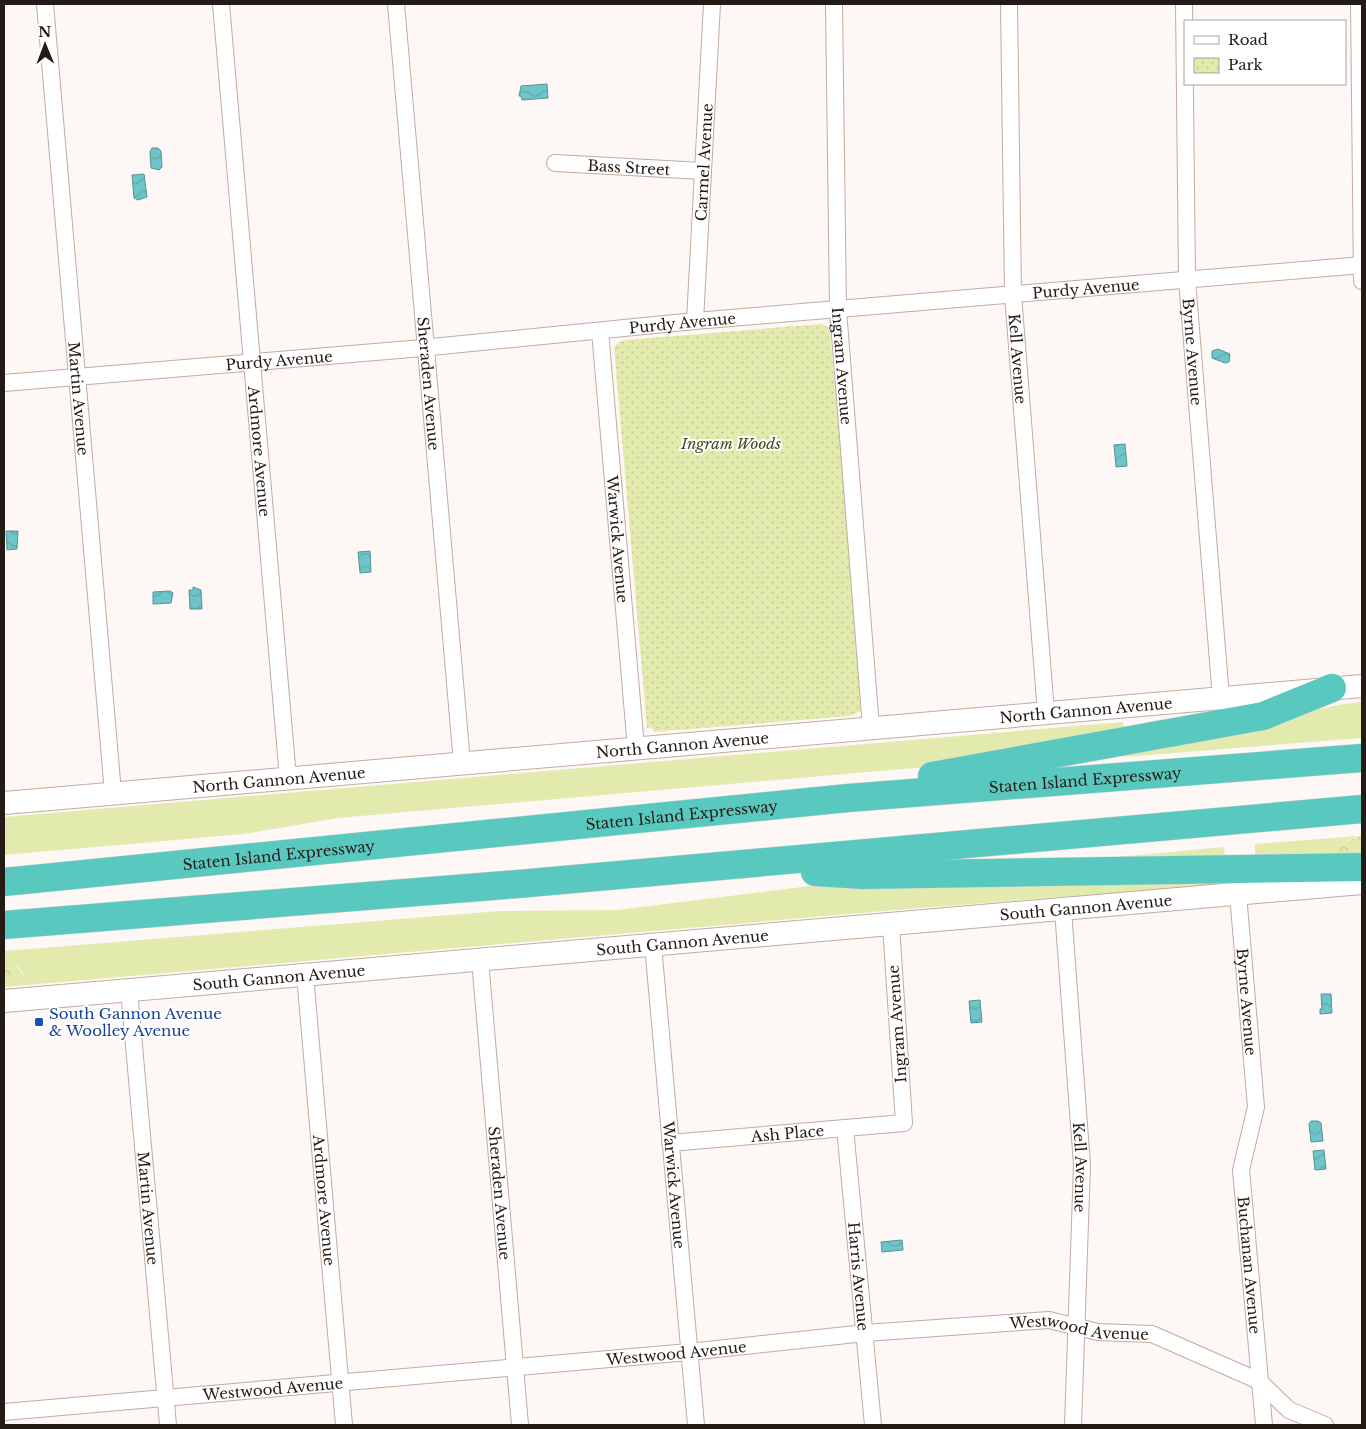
<svg xmlns="http://www.w3.org/2000/svg" width="1366" height="1429" font-family="'Libre Baskerville',serif">
<defs>
<pattern id="forest-crowns" width="20" height="18" patternUnits="userSpaceOnUse" patternTransform="scale(1.25)"><rect width="20" height="18" fill="#e2ebad"/><path d="M2 6a3 3 0 1 1 6 0M12 15a3 3 0 1 1 6 0" fill="none" stroke="#c2c994"/></pattern>
<pattern id="park-dots" width="8" height="8" patternUnits="userSpaceOnUse" patternTransform="scale(1.25)"><rect width="8" height="8" fill="#e2ebad"/><path d="M2 2h.1M6 6h.1" fill="none" stroke="#c2c994" stroke-width="1.8" stroke-linecap="round"/></pattern>
<pattern id="water-waves" width="16" height="10" patternUnits="userSpaceOnUse" patternTransform="scale(1.25)"><rect width="16" height="10" fill="#6ec5c9"/><path d="M0 5q4-4 8 0t8 0" fill="none" stroke="#5fa9ac"/></pattern>
</defs>
<rect width="100%" height="100%" fill="#fdf8f5"/>
<g fill="#e2ebad">
<path d="M1362 702V738L1124 757V751L1338 705Z"/>
<path d="M1123 722 1125 732 961 764 338 818 244 834 4 855V817Z"/>
<path d="M1358 836 1328 849 1319 858H1362V862L1115 865 1112 861 1117 857 1224 847 1225 860 1255 859V844Z"/>
<path d="M1226 882 1219 885 919 908 4 987V983L27 981C22 969 15 963 4 957V951L500 911 617 910 810 886Z"/>
</g>
<g fill="url(#forest-crowns)">
<path d="M1362 835V858H1318L1328 849Z"/>
<path d="M4 957 14 963 28 981 4 983Z"/>
</g>
<path fill="url(#park-dots)" d="M821 324 827 326 830 333 863 699 861 711 849 716 654 732 651 727 647 728 614 347 619 342 625 340Z"/>
<g fill="url(#water-waves)" stroke="#589293">
<path d="M547 84 548 98 522 100 521 96H519L521 86Z"/>
<path d="M152 148H158L161 151 162 167 159 170 151 168 150 152Z"/>
<path d="M144 174 147 197 138 200 134 198 132 175Z"/>
<path d="M1218 349 1230 354 1229 362 1225 363 1212 358V351Z"/>
<path d="M1125 444 1127 466 1116 467 1114 445Z"/>
<path d="M6 531H18L17 549 7 550Z"/>
<path d="M370 551 371 572 360 573 358 552Z"/>
<path d="M193 587 201 590 202 609H190L189 590H193Z"/>
<path d="M170 591 173 593 171 603 153 604V592Z"/>
<path d="M1321 994H1331L1332 1013 1320 1014V1009H1322Z"/>
<path d="M980 1000 982 1022 971 1023 969 1001Z"/>
<path d="M1311 1121H1318L1321 1123 1323 1141 1311 1142 1309 1124Z"/>
<path d="M1324 1150 1326 1169 1315 1170 1313 1151Z"/>
<path d="M902 1240 903 1250 882 1252 881 1242Z"/>
</g>
<g fill="none" stroke-linecap="round" stroke-linejoin="round">
<defs>
<g id="street">
<path id="s1" d="M45 4 113 793"/>
<path id="s2" d="M221 4 288 778"/>
<path id="s3" d="M396 4 462 763"/>
<path id="s4" d="M834 4 838 310 871 728"/>
<path id="s5" d="M1009 4 1013 295 1046 713"/>
<path id="s6" d="M1184 4 1187 280 1221 698"/>
<path d="M1359 4 1362 281"/>
<path id="s7" d="M555 163 703 171"/>
<path id="s8" d="M695 321 712 4"/>
<path id="s9" d="M600 331 636 748"/>
<path id="s10" d="M4 383 411 349 695 321 1362 265"/>
<path id="s11" d="M1238 894 1256 1107 1241 1170 1264 1425"/>
<path id="s12" d="M1063 910 1082 1165 1073 1425"/>
<path id="s13" d="M653 945 696 1425"/>
<path id="s14" d="M480 960 520 1425"/>
<path id="s15" d="M305 975 344 1425"/>
<path id="s16" d="M129 990 168 1425"/>
<path id="s17" d="M845 1128 873 1425"/>
<path id="s18" d="M670 1143 904 1123 891 925"/>
<path id="s19" d="M4 1412 689 1352 865 1333 1049 1320 1098 1332 1152 1334 1259 1381 1289 1410 1325 1425"/>
</g>
<g id="secondary">
<path id="s20" d="M4 803 1362 686"/>
<path id="s21" d="M4 1001 1362 883"/>
</g>
<g id="highway">
<path d="M932 776 1263 716 1332 688"/>
<path d="M815 872 863 875 1362 867"/>
<path id="s22" d="M4 882 848 798 1362 758"/>
<path d="M4 925 518 884 1362 809"/>
</g>
</defs>
<use href="#street" stroke="#c3ab9e" stroke-width="18"/>
<use href="#secondary" stroke="#c3ab9e" stroke-width="24"/>
<use href="#highway" stroke="#d8d6d5" stroke-width="29"/>
<use href="#street" stroke="#fff" stroke-width="16"/>
<use href="#secondary" stroke="#fff" stroke-width="22"/>
<use href="#highway" stroke="#59c8be" stroke-width="28"/>
</g>
<rect fill="#1a4fb4" stroke="#fff" stroke-width="2" x="34" y="1017" width="10" height="10" rx="2.5"/>
<g text-anchor="middle" dominant-baseline="central" stroke-width="4" stroke-linejoin="round" paint-order="stroke">
<g font-size="15" fill="#241b16" stroke="#fff">
<text stroke="none"><textPath href="#s8" startOffset="159">Carmel Avenue</textPath></text>
<text stroke="none"><textPath href="#s7" startOffset="74">Bass Street</textPath></text>
<text stroke="none"><textPath href="#s10" startOffset="1086">Purdy Avenue</textPath></text>
<text stroke="none"><textPath href="#s10" startOffset="681">Purdy Avenue</textPath></text>
<text stroke="none"><textPath href="#s6" startOffset="348">Byrne Avenue</textPath></text>
<text stroke="none"><textPath href="#s5" startOffset="355">Kell Avenue</textPath></text>
<text stroke="none"><textPath href="#s10" startOffset="276">Purdy Avenue</textPath></text>
<text stroke="none"><textPath href="#s4" startOffset="362">Ingram Avenue</textPath></text>
<text stroke="none"><textPath href="#s3" startOffset="381">Sheraden Avenue</textPath></text>
<text stroke="none"><textPath href="#s1" startOffset="396">Martin Avenue</textPath></text>
<text stroke="none"><textPath href="#s2" startOffset="449">Ardmore Avenue</textPath></text>
<text stroke="none"><textPath href="#s9" startOffset="209">Warwick Avenue</textPath></text>
<text stroke="none"><textPath href="#s20" startOffset="1086">North Gannon Avenue</textPath></text>
<text stroke="none"><textPath href="#s20" startOffset="681">North Gannon Avenue</textPath></text>
<text stroke="none"><textPath href="#s20" startOffset="276">North Gannon Avenue</textPath></text>
<text stroke="none"><textPath href="#s22" startOffset="1086">Staten Island Expressway</textPath></text>
<text stroke="none"><textPath href="#s22" startOffset="681">Staten Island Expressway</textPath></text>
<text stroke="none"><textPath href="#s22" startOffset="276">Staten Island Expressway</textPath></text>
<text stroke="none"><textPath href="#s21" startOffset="1086">South Gannon Avenue</textPath></text>
<text stroke="none"><textPath href="#s21" startOffset="681">South Gannon Avenue</textPath></text>
<text stroke="none"><textPath href="#s21" startOffset="276">South Gannon Avenue</textPath></text>
<text stroke="none"><textPath href="#s11" startOffset="108">Byrne Avenue</textPath></text>
<text transform="translate(897 1024) rotate(-94)">Ingram Avenue</text>
<text stroke="none"><textPath href="#s18" startOffset="118">Ash Place</textPath></text>
<text stroke="none"><textPath href="#s12" startOffset="258">Kell Avenue</textPath></text>
<text stroke="none"><textPath href="#s13" startOffset="241">Warwick Avenue</textPath></text>
<text stroke="none"><textPath href="#s14" startOffset="234">Sheraden Avenue</textPath></text>
<text stroke="none"><textPath href="#s15" startOffset="226">Ardmore Avenue</textPath></text>
<text stroke="none"><textPath href="#s16" startOffset="219">Martin Avenue</textPath></text>
<text stroke="none"><textPath href="#s11" startOffset="374">Buchanan Avenue</textPath></text>
<text stroke="none"><textPath href="#s17" startOffset="149">Harris Avenue</textPath></text>
<text stroke="none"><textPath href="#s19" startOffset="1080">Westwood Avenue</textPath></text>
<text stroke="none"><textPath href="#s19" startOffset="675">Westwood Avenue</textPath></text>
<text stroke="none"><textPath href="#s19" startOffset="270">Westwood Avenue</textPath></text>
</g>
<g font-size="15" font-style="italic" fill="#434818" stroke="#fff">
<text x="731" y="443">Ingram Woods</text>
</g>
<g font-size="15" fill="#164399" stroke="#fff" text-anchor="start">
<text x="49" y="1013">South Gannon Avenue<tspan x="49" dy="17">&amp; Woolley Avenue</tspan></text>
</g>
</g>
<rect width="1366" height="1429" fill="none" stroke="#241b16" stroke-width="10"/>
<rect x="1184" y="20" width="162" height="65" fill="#ffffff" stroke="#a7a4a2"/>
<rect x="1194" y="36" width="25" height="8" fill="#ffffff" stroke="#a7a4a2"/>
<text x="1228" y="45" font-size="15" fill="#241b16">Road</text>
<rect x="1194" y="58" width="25" height="15" fill="url(#park-dots)" stroke="#a7a4a2"/>
<text x="1228" y="70" font-size="15" fill="#241b16">Park</text>
<g transform="translate(45 45) rotate(359)" stroke="#ffffff" stroke-width="4" paint-order="stroke">
<path d="M0-4L9 19L0 12L-9 19Z" fill="#241b16"/>
<text y="-8" font-size="14" font-weight="bold" text-anchor="middle" fill="#241b16">N</text>
</g>
</svg>
